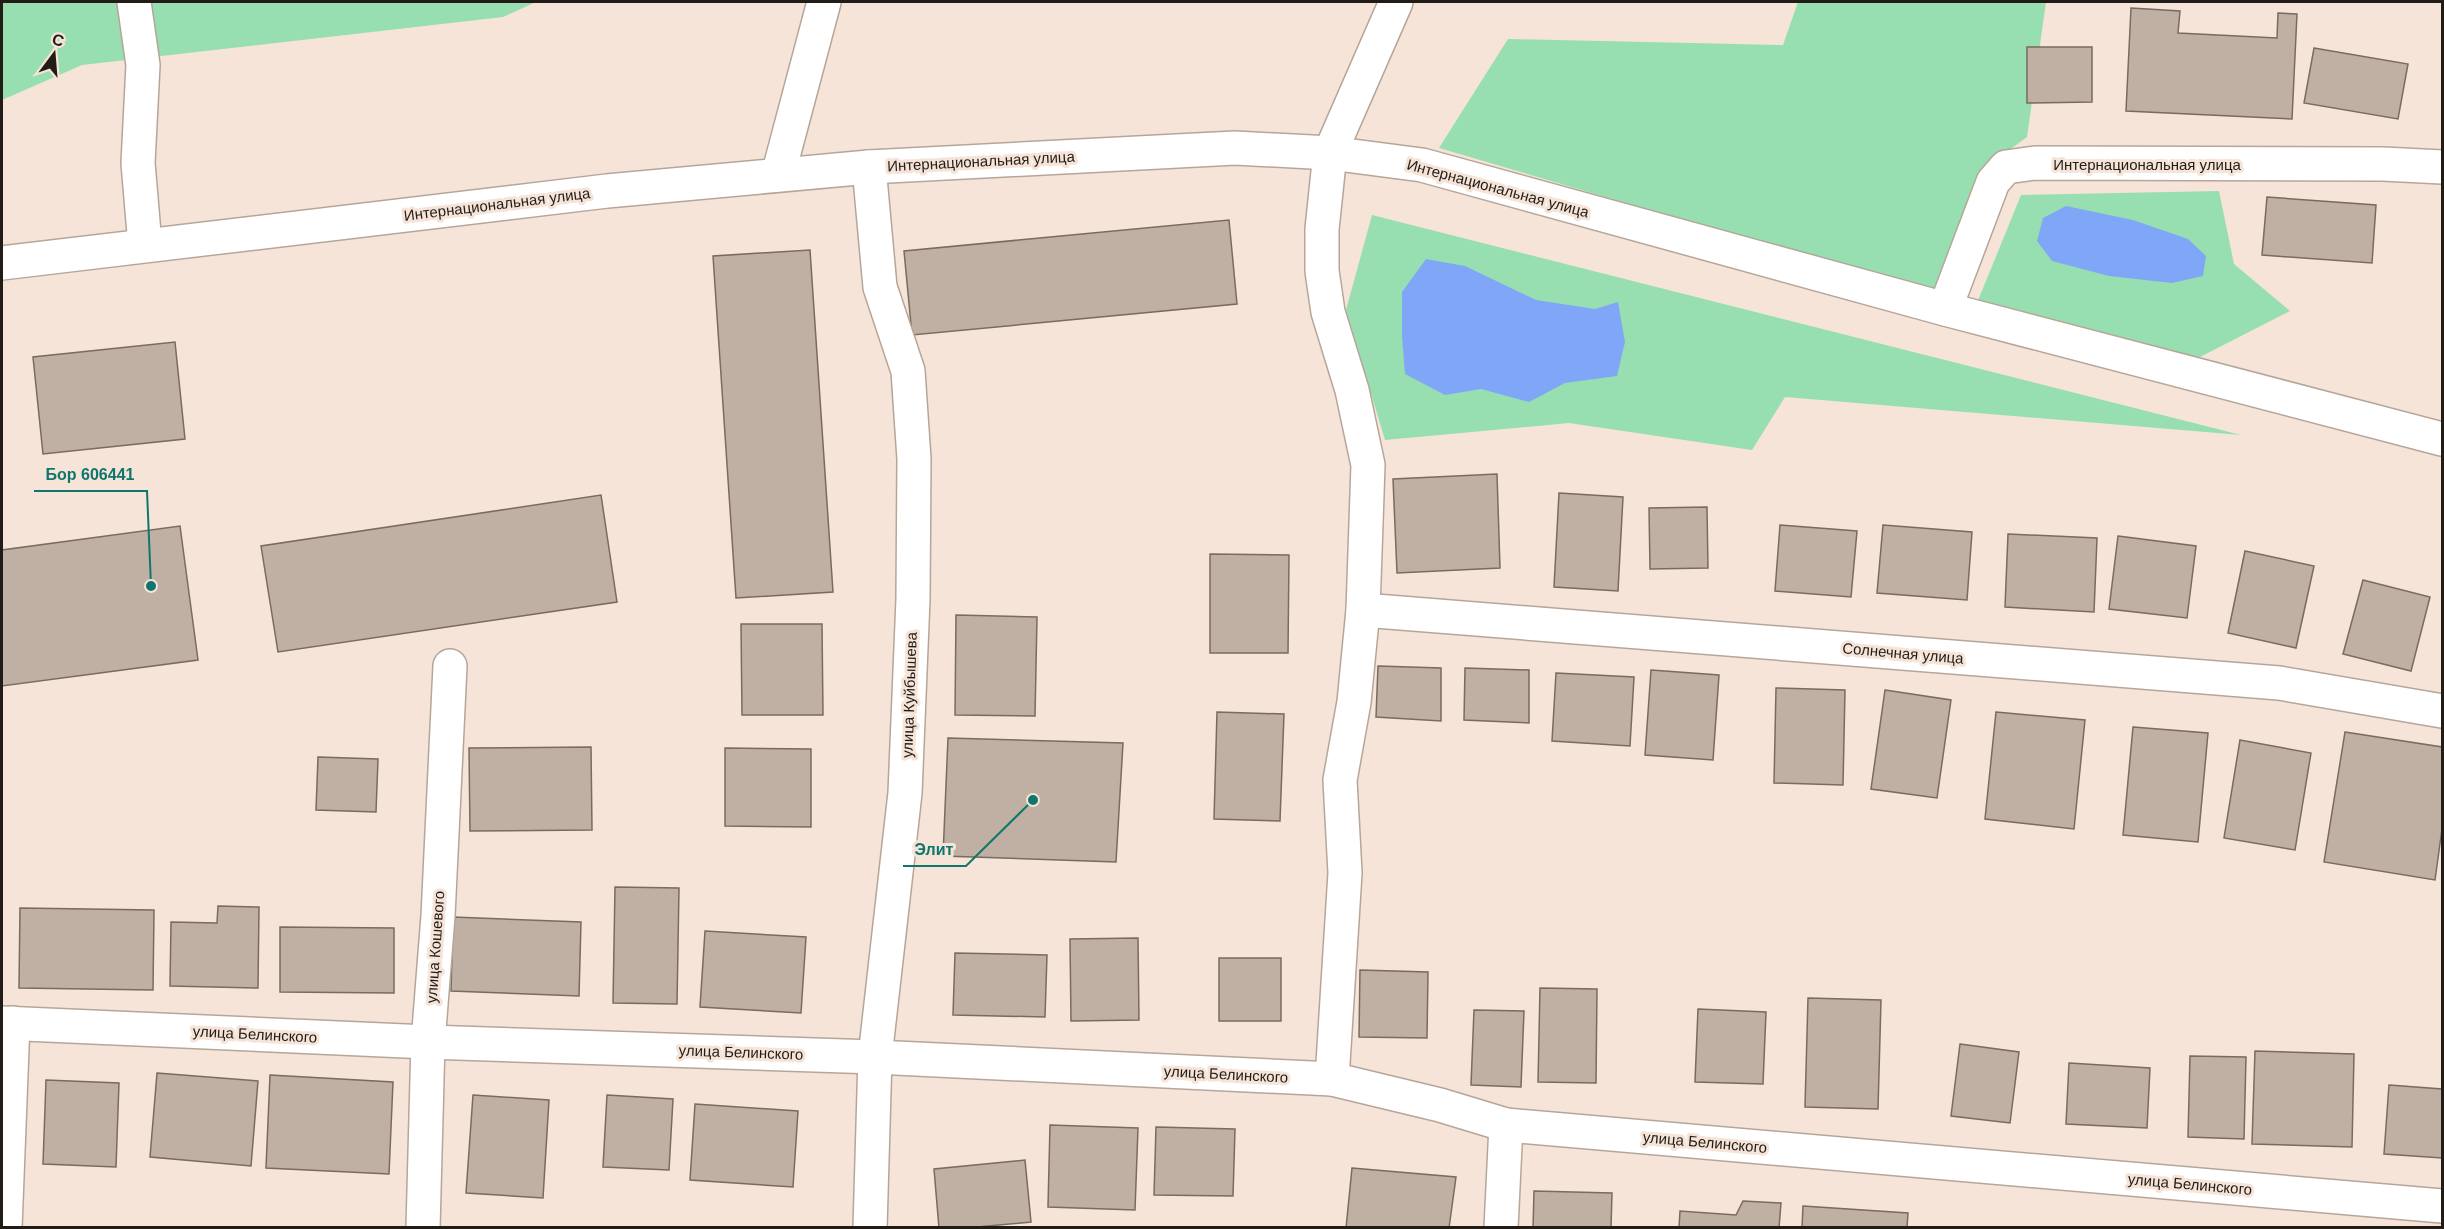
<svg xmlns="http://www.w3.org/2000/svg" width="2444" height="1229" font-family="Helvetica,sans-serif">
<rect width="100%" height="100%" fill="#f5e4d7"/>
<g fill="#97dfb0">
<path d="M2 2H536L503 17 82 65 2 100Z"/>
<path d="M1798 2H2046L2027 137 1983 169 1935 294 1439 148 1508 39 1783 45Z"/>
<path d="M2219 191 2234 264 2290 311 2196 359 1977 303 2021 195Z"/>
<path d="M1372 215 2241 435 1785 397 1752 450 1569 423 1385 440 1346 310Z"/>
</g>
<g fill="#80a6f8">
<path d="M2066 206 2133 220 2188 239 2206 256 2203 276 2172 283 2109 276 2052 261 2037 241 2043 218Z"/>
<path d="M1426 259 1465 266 1536 300 1595 309 1618 302 1625 342 1617 376 1565 383 1529 402 1481 389 1445 395 1405 374 1402 337V292Z"/>
</g>
<g fill="#bfb0a3" stroke="#786b5f" stroke-width="1.5">
<path d="M2131 8 2180 11 2178 33 2277 38 2278 13 2297 14 2292 119 2126 111Z"/>
<path d="M2027 47H2092V102L2027 103Z"/>
<path d="M2314 48 2408 64 2398 119 2304 103Z"/>
<path d="M2267 197 2376 205 2372 263 2262 255Z"/>
<path d="M1229 220 1237 304 912 335 904 251Z"/>
<path d="M810 250 833 592 736 598 713 256Z"/>
<path d="M175 342 185 439 43 454 33 357Z"/>
<path d="M1497 474 1500 568 1397 573 1393 479Z"/>
<path d="M1559 493 1623 497 1618 591 1554 587Z"/>
<path d="M601 495 617 602 278 652 261 546Z"/>
<path d="M1707 507 1708 568 1650 569 1649 508Z"/>
<path d="M1780 525 1857 531 1851 597 1775 591Z"/>
<path d="M1883 525 1972 532 1967 600 1877 593Z"/>
<path d="M180 526 198 660 2 686V550Z"/>
<path d="M2008 534 2097 538 2094 612 2005 607Z"/>
<path d="M2118 536 2196 546 2187 618 2109 609Z"/>
<path d="M2245 551 2314 566 2296 648 2228 633Z"/>
<path d="M1210 554 1289 555 1288 653H1210Z"/>
<path d="M2363 580 2430 597 2411 671 2343 654Z"/>
<path d="M956 615 1037 617 1035 716 955 715Z"/>
<path d="M741 624H822L823 715H742Z"/>
<path d="M1378 666 1441 668V721L1376 717Z"/>
<path d="M1465 668 1529 670V723L1464 720Z"/>
<path d="M1651 670 1719 675 1713 760 1645 755Z"/>
<path d="M1556 673 1634 677 1630 746 1552 741Z"/>
<path d="M1776 688 1845 690 1843 785 1774 783Z"/>
<path d="M1885 690 1951 700 1937 798 1871 789Z"/>
<path d="M1217 712 1284 714 1280 821 1214 819Z"/>
<path d="M1996 712 2085 720 2074 829 1985 819Z"/>
<path d="M2133 727 2208 733 2198 842 2123 835Z"/>
<path d="M2345 732 2442 747V829L2435 880 2324 862Z"/>
<path d="M948 738 1123 743 1116 862 943 856Z"/>
<path d="M2240 740 2311 753 2295 850 2224 838Z"/>
<path d="M591 747 592 830 470 831 469 748Z"/>
<path d="M725 748 811 749V827L725 826Z"/>
<path d="M318 757 378 759 376 812 316 810Z"/>
<path d="M615 887 679 888 677 1004 613 1003Z"/>
<path d="M218 906 259 907 258 988 170 986 171 922 217 923Z"/>
<path d="M20 908 154 910 153 990 19 988Z"/>
<path d="M453 917 581 922 579 996 451 991Z"/>
<path d="M280 927 394 928V993L280 992Z"/>
<path d="M705 931 806 937 801 1013 700 1007Z"/>
<path d="M1138 938 1139 1020 1071 1021 1070 939Z"/>
<path d="M955 953 1047 955 1045 1017 953 1015Z"/>
<rect x="1219" y="958" width="62" height="63"/>
<path d="M1360 970 1428 972 1427 1038 1359 1037Z"/>
<path d="M1540 988 1597 989 1596 1083 1538 1082Z"/>
<path d="M1808 998 1881 1000 1878 1109 1805 1107Z"/>
<path d="M1698 1009 1766 1012 1763 1084 1695 1082Z"/>
<path d="M1474 1010 1524 1011 1521 1087 1471 1085Z"/>
<path d="M1960 1044 2019 1052 2010 1123 1951 1116Z"/>
<path d="M2255 1051 2354 1054 2352 1147 2252 1144Z"/>
<path d="M2190 1056 2246 1057 2244 1139 2188 1137Z"/>
<path d="M2069 1063 2150 1068 2147 1128 2066 1124Z"/>
<path d="M157 1073 258 1081 251 1166 150 1157Z"/>
<path d="M270 1075 393 1082 389 1174 266 1168Z"/>
<path d="M46 1080 119 1083 116 1167 43 1164Z"/>
<path d="M2389 1085 2442 1089V1158L2384 1154Z"/>
<path d="M473 1095 549 1100 543 1198 466 1193Z"/>
<path d="M607 1095 673 1099 669 1170 603 1167Z"/>
<path d="M695 1104 798 1111 793 1187 690 1180Z"/>
<path d="M1050 1125 1138 1128 1135 1210 1048 1207Z"/>
<path d="M1156 1127 1235 1129 1233 1196 1154 1195Z"/>
<path d="M1025 1160 1031 1222 966 1228H939L934 1169Z"/>
<path d="M1352 1168 1456 1177 1449 1228H1346Z"/>
<path d="M1534 1191 1612 1193 1611 1228H1533Z"/>
<path d="M1743 1201 1781 1203 1779 1228H1679L1680 1211 1736 1215Z"/>
<path d="M1803 1206 1908 1213 1907 1228H1802Z"/>
</g>
<g fill="none" stroke-linecap="round" stroke-linejoin="round">
<defs>
<g id="minor">
<path d="M134 2 143 65 138 163 145 245"/>
<path d="M869 167 880 287 908 371 914 459 913 599 905 793 875 1057 870 1228"/>
<path d="M778 175 824 2"/>
<path d="M1945 309 1993 182 2006 167 2035 163 2383 164 2442 167"/>
<path d="M1363 610 2279 683 2442 711"/>
<path d="M2 1023 428 1042 875 1057 1332 1079 1440 1105 1506 1125 2442 1206"/>
<path d="M1332 1079 1345 873 1340 780 1354 702 1363 610 1368 465 1352 390 1328 312 1322 271V229L1330 153 1396 2"/>
<path d="M5 1228 13 1023"/>
<path d="M423 1228 428 1042 438 916 450 666"/>
<path d="M1501 1228 1506 1125"/>
</g>
<path id="major" d="M2 263 607 191 869 167 1235 148 1330 153 1422 165 1945 309 2442 439"/>
</defs>
<use href="#minor" stroke="#b6a69a" stroke-width="36"/>
<use href="#major" stroke="#b6a69a" stroke-width="36"/>
<use href="#minor" stroke="#fff" stroke-width="33"/>
<use href="#major" stroke="#fff" stroke-width="33"/>
</g>
<g text-anchor="middle" dominant-baseline="central" stroke-width="6" stroke-linejoin="round" paint-order="stroke">
<g font-size="15" fill="#221c17" stroke="#f5e4d7">
<text transform="translate(981 161) rotate(-3)">Интернациональная улица</text>
<text x="2147" y="164">Интернациональная улица</text>
<text transform="translate(1498 188) rotate(15)">Интернациональная улица</text>
<text transform="translate(497 204) rotate(-7)">Интернациональная улица</text>
<text transform="translate(1903 653) rotate(5)">Солнечная улица</text>
<text transform="translate(909 695) rotate(-88)">улица Куйбышева</text>
<text transform="translate(435 947) rotate(-86)">улица Кошевого</text>
<text transform="translate(255 1034) rotate(3)">улица Белинского</text>
<text transform="translate(741 1052) rotate(2)">улица Белинского</text>
<text transform="translate(1226 1074) rotate(3)">улица Белинского</text>
<text transform="translate(1705 1142) rotate(5)">улица Белинского</text>
<text transform="translate(2190 1184) rotate(5)">улица Белинского</text>
</g>
</g>
<path fill="none" stroke="#0f766e" stroke-width="2" d="M151 586L147 491H34M1033 800L966 866H903"/>
<g fill="#0f766e" stroke="#f5e4d7" stroke-width="2">
<circle cx="151" cy="586" r="6"/>
<circle cx="1033" cy="800" r="6"/>
</g>
<g font-size="16" text-anchor="middle" font-weight="bold" fill="#0f766e" stroke="#f5e4d7" stroke-width="6" stroke-linejoin="round" paint-order="stroke">
<text x="90" y="480">Бор 606441</text>
<text x="934" y="855">Элит</text>
</g>
<rect width="2444" height="1229" fill="none" stroke="#221c17" stroke-width="6"/>
<g transform="translate(54 54) rotate(16)" stroke="#f5e4d7" stroke-width="4.5" paint-order="stroke">
<path d="M0-4.5L10 22L0 15L-10 22Z" fill="#221c17"/>
<text y="-9" font-size="16" font-weight="bold" text-anchor="middle" fill="#221c17">С</text>
</g>
</svg>
